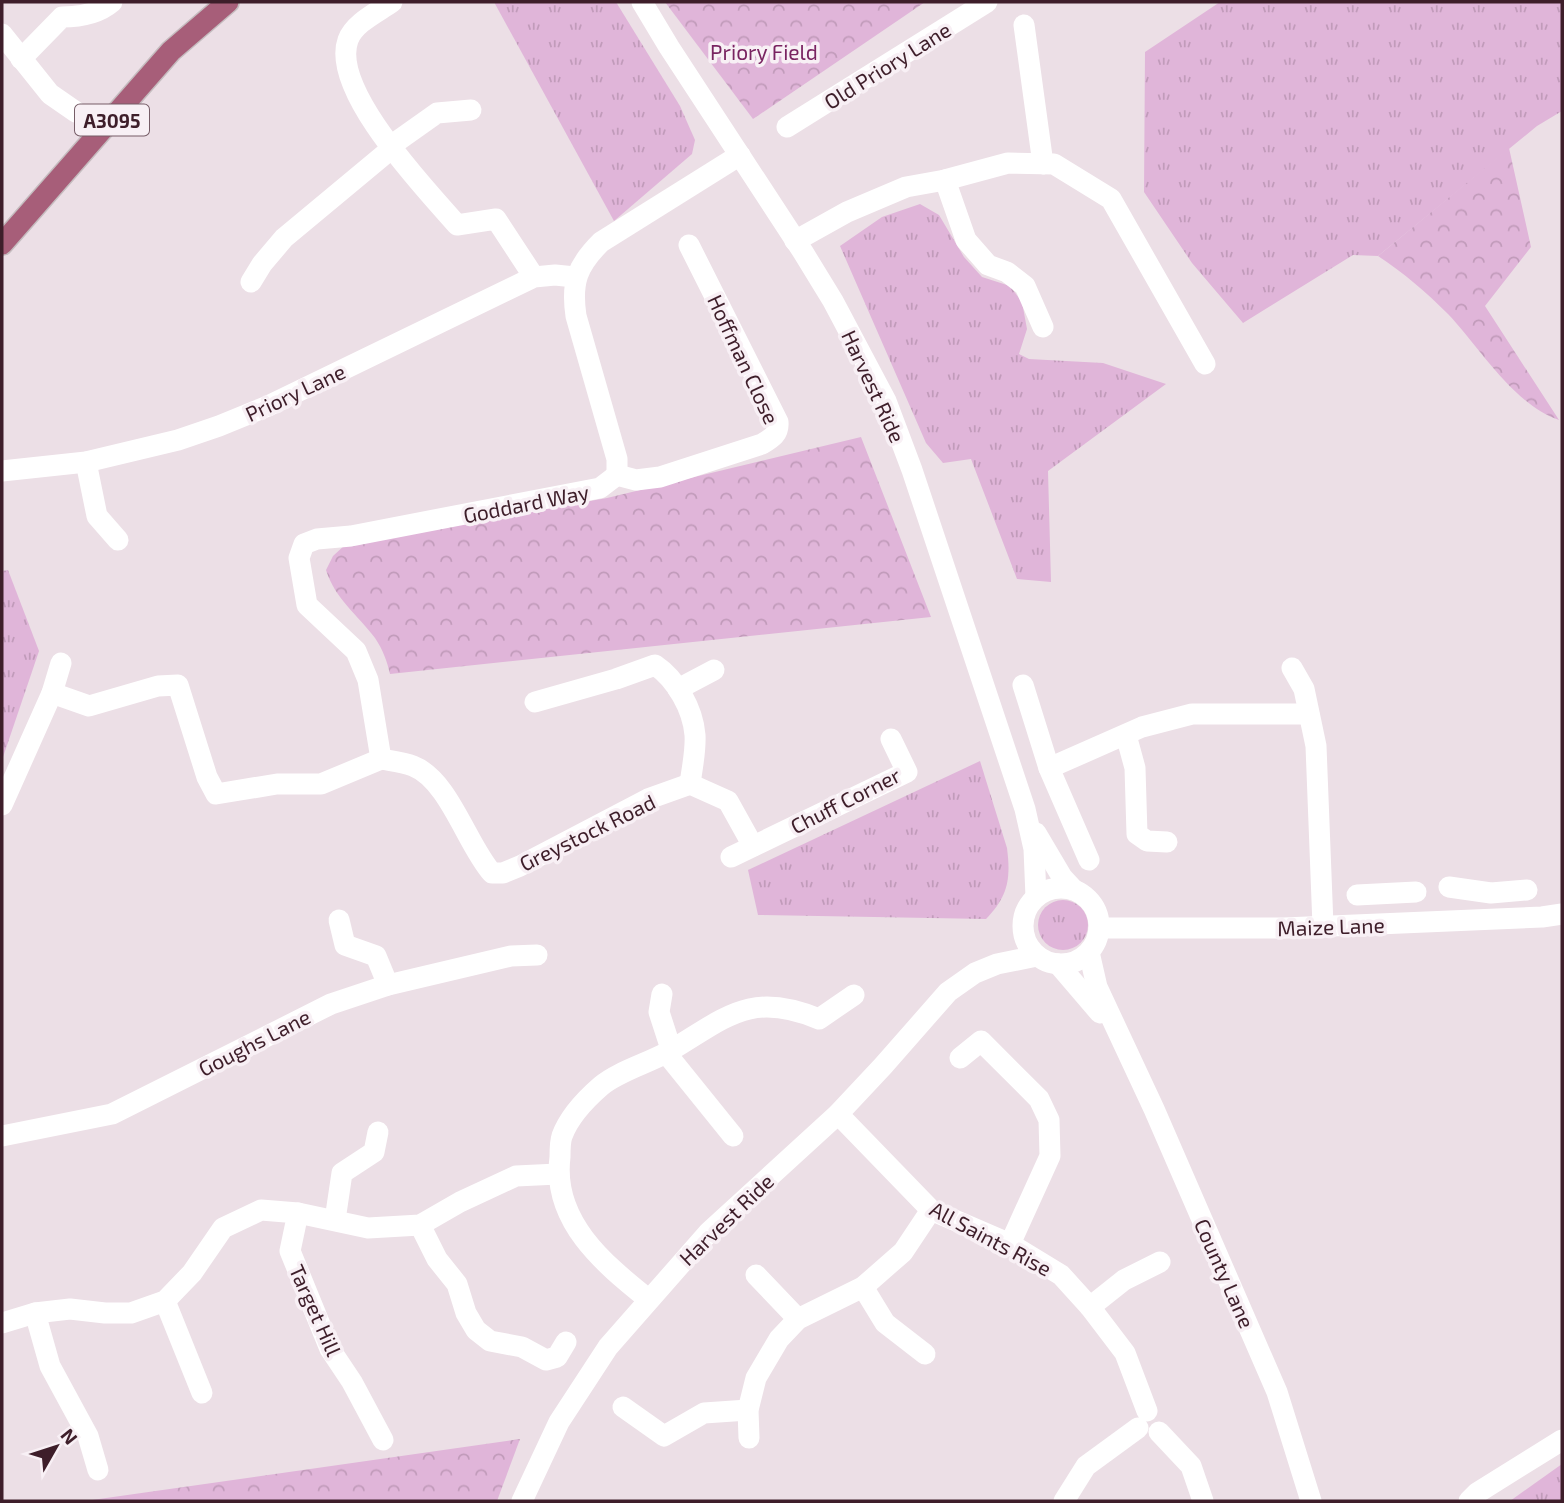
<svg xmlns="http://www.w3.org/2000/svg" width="1564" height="1503" font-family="'Exo 2',sans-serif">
<defs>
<pattern id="grass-tufts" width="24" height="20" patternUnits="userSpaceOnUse" patternTransform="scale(1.75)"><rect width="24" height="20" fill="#e0b5d9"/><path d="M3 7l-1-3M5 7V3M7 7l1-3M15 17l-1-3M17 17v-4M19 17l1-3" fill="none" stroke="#c19bba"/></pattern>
<pattern id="forest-crowns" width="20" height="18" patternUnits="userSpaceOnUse" patternTransform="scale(1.75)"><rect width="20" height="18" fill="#e0b5d9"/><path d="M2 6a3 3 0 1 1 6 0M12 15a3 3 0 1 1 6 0" fill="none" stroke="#c19bba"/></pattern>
</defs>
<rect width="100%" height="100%" fill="#ecdfe6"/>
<g fill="url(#grass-tufts)">
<path d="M494 2H616L680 106 695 140 692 154 614 221Z"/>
<path d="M1220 2H1562V111L1537 126 1378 256 1353 255 1243 323 1192 263 1144 192 1145 52Z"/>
<path d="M920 204 939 215 964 257 982 277 1010 286 1022 302 1027 329 1019 354 1029 359 1103 363 1166 384 1048 471 1051 582 1017 579 971 459 943 463 926 443 840 246 882 217Z"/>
<path d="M8 570 39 651 2 760V571Z"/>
<path d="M980 761 1007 848C1011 879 1008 896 986 919L758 915 748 870Z"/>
<circle cx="1063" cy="925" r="25"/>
<path d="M1562 1464V1501H1510Z"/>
</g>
<g fill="url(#forest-crowns)">
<path d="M665 2H925L753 119Z"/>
<path d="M1509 148 1531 247 1485 306 1559 420C1514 405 1480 348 1448 314 1426 292 1404 273 1378 256Z"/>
<path d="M861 437 931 617 390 674C387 661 383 650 375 638 358 615 335 599 326 570L333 556 346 544 607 498Z"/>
<path d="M520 1439 497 1501H85Z"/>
</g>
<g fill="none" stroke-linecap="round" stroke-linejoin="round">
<defs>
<path id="major" d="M2 244 171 51 228 2"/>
</defs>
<use href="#major" stroke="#c5bcbf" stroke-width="24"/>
<g stroke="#fff" stroke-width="21">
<path d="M392 2C378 12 354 23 348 40 330 90 426 189 457 225L496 219 534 277"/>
<path d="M642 2 669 47 803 252 833 301 886 401 912 470 1025 809 1034 849 1036 897"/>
<path d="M1024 25 1043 164"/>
<path d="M2 34 50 94 76 112"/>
<path d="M21 59 62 17C80 17 98 14 112 2"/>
<path d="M787 127 987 2"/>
<path d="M389 147 437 113 471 110"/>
<path d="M945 180 966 240 988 265 1007 272 1025 286 1043 327"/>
<path d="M795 241 847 212 906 187 945 180 1008 163 1054 164 1111 199 1205 364"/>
<path d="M251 282 262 264 284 238 391 149"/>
<path d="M86 462 97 516 118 540"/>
<path d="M2 471 86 462 178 440 219 426 268 406 534 277 555 275 575 277"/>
<path d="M617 475V459L576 316C571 282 577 266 601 242L740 155"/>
<path d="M617 475 636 480 660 477 762 444C772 438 779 434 778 422L689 245"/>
<path d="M1292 668 1304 689 1316 746 1323 926"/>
<path d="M1023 685 1049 768 1089 860"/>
<path d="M678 689 714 670"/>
<path d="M52 693 89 706 158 686 178 685 207 777 216 794 277 784H321L381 759"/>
<path d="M535 702 616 679 655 665C676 679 693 709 695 735 696 751 692 768 690 784"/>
<path d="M1126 735 1135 768 1137 834 1147 841 1167 842"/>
<path d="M381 759 368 680 356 651 307 605 299 558 304 544 317 539 351 536 600 488 617 475"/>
<path d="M381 759C392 761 403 762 413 766 449 780 467 845 492 873H503L520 866 648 799 690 784 728 801 753 846"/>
<path d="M1049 768 1142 727 1192 714H1309"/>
<path d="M2 805 52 693 61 663"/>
<path d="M1036 833 1062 877 1074 890"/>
<path d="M731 857 907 772 891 739"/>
<path d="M1449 887 1491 893 1527 890"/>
<circle cx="1061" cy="926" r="38"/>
<path d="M1357 895 1416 892"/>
<path d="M339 920 345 945 376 956 388 985"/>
<path d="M1099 928H1284L1542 917 1562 914"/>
<path d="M1089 952 1097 987 1154 1109 1277 1392 1311 1501"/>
<path d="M1058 964 1100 1013"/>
<path d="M662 994 659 1012 671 1049"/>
<path d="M666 1053 733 1136"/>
<path d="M960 1058 981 1041 1039 1099 1049 1120 1050 1156 1010 1244"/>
<path d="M838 1114 931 1210 1010 1244 1061 1275 1090 1307 1125 1353 1147 1411"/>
<path d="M2 1136 112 1114 331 1004 388 985 511 956 537 955"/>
<path d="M298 1213 290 1251 330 1349 352 1382 383 1440"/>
<path d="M335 1220 342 1173 374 1152 378 1132"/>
<path d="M420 1225 437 1259 457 1284 466 1313 476 1330 490 1341 522 1347 546 1360 557 1357 566 1342"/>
<path d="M756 1275 798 1319"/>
<path d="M863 1287 885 1323 925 1354"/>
<path d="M648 1299C603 1263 552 1221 560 1157 560 1151 560 1142 562 1136 569 1117 586 1099 601 1086 617 1072 648 1063 668 1052 726 1018 749 990 819 1019L854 995"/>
<path d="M165 1301 202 1393"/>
<path d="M1090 1307 1124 1280 1160 1262"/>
<path d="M35 1313 50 1366 88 1436 98 1470"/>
<path d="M2 1323 35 1313 70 1309 105 1313H131L165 1301 192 1273 223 1228 261 1210 298 1213 368 1228 420 1225 460 1202 516 1176 558 1174"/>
<path d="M623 1407 664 1436 704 1413 748 1410"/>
<path d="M1159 1432 1191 1466 1203 1501"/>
<path d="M749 1438 748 1410 756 1378 779 1339 798 1319 863 1287 903 1252 931 1210"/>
<path d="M522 1501 559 1422 608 1347 709 1232 838 1114 883 1066 948 992 975 973 997 964 1037 956"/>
<path d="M1064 1501 1086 1466 1138 1428"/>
<path d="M1469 1501 1477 1493 1562 1440"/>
</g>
<use href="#major" stroke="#a75e79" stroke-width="21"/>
</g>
<g text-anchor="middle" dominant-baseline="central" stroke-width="7" stroke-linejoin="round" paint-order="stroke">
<rect fill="#f8f0f5" stroke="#765d67" stroke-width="2" x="75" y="104.5" width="74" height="31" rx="5"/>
<g font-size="19" font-weight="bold" fill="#3e1e2a">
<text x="112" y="120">A3095</text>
</g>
<g font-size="21" fill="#792461" stroke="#f8f0f5">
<text x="764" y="51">Priory Field</text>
</g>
<g font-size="21" fill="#3e1e2a" stroke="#f8f0f5">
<text transform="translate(887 65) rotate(-32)">Old Priory Lane</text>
<text transform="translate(744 359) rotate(65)">Hoffman Close</text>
<text transform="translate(874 386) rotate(65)">Harvest Ride</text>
<text transform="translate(295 392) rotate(-25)">Priory Lane</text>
<text transform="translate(526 503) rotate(-11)">Goddard Way</text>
<text transform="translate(845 800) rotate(-27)">Chuff Corner</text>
<text transform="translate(587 832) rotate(-26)">Greystock Road</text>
<text transform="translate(1331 926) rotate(-2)">Maize Lane</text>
<text transform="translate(254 1042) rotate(-27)">Goughs Lane</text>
<text transform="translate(726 1219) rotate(-44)">Harvest Ride</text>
<text transform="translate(991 1238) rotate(28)">All Saints Rise</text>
<text transform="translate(1225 1273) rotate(66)">County Lane</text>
<text transform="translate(316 1310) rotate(66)">Target Hill</text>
</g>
</g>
<rect width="1564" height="1503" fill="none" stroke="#3e1e2a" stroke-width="7"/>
<g transform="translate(56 1447) rotate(51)" stroke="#f8f0f5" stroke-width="5" paint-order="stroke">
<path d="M0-5L12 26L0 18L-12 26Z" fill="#3e1e2a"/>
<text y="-10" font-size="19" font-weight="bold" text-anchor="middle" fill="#3e1e2a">N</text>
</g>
</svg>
